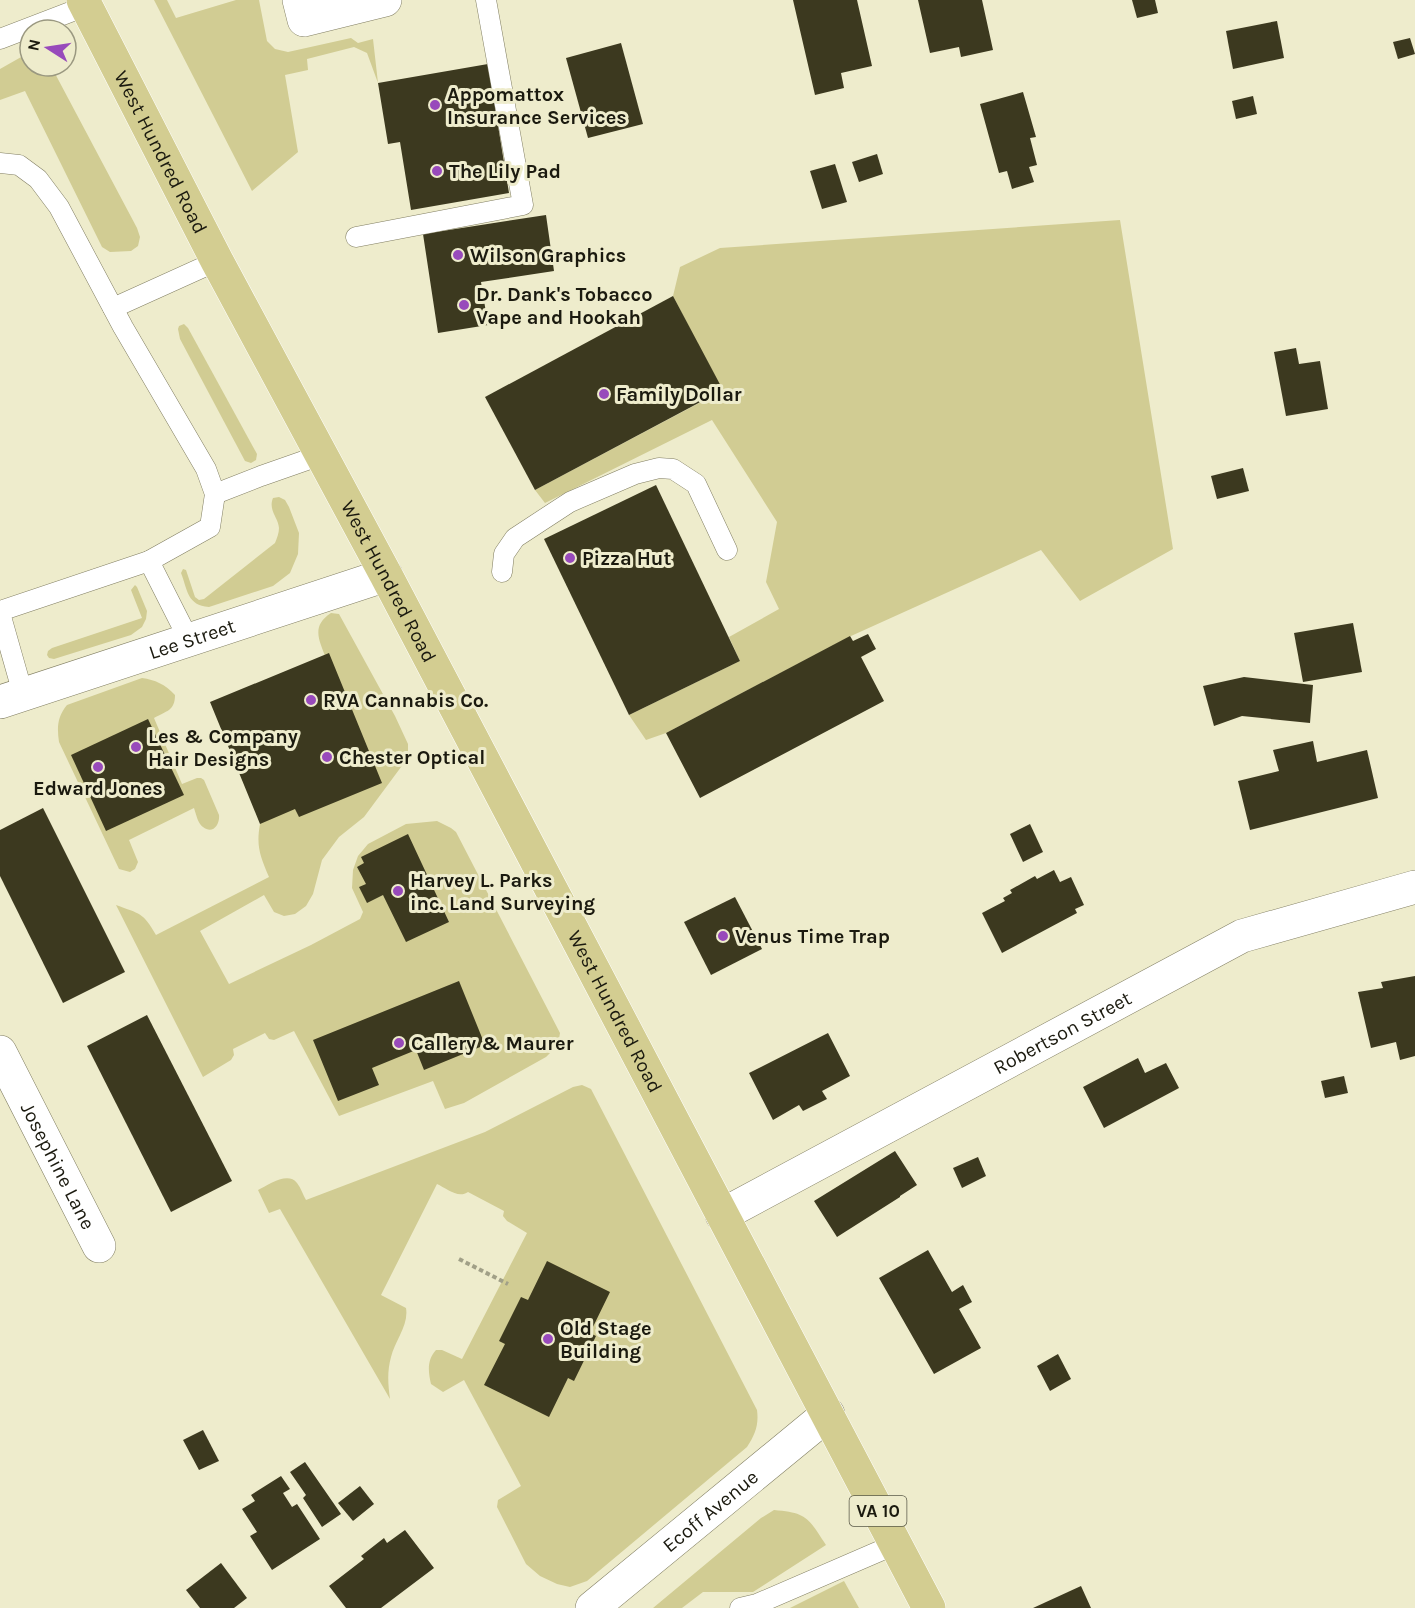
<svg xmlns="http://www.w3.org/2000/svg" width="1415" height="1608" font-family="Karla,sans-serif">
<rect width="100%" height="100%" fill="#eeeccc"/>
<g fill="#d1cc93">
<path d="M154 0H167L176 18 236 0H259L267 41 275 49 288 52 351 38 358 43 373 39 378 83 367 53 354 47 307 59 308 70 285 75 298 152 252 191Z"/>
<path d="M30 52V66H51L137 228 140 237 138 246 131 251 110 252 102 247 25 91 0 100V69Z"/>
<path d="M1120 220 1173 549 1080 601 1041 550 851 636 666 733 646 740 629 715 740 661 729 637 779 609 766 582 777 522 712 420 545 503 535 490 722 391 673 296 680 267 720 248Z"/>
<path d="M184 324 188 328 257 454 256 460 251 463 245 461 180 339 178 329 179 326Z"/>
<path d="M279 497 285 500 289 507 299 533 298 554 290 573 273 586 209 607C187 605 188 591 181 573L183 569 186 570 195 597 199 600 204 599 275 543C277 538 279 533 279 528 278 517 268 510 273 498Z"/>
<path d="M135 585 137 587 147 611 146 619 142 627 131 635 54 659 49 658 47 655 48 651 52 648 142 618 131 590Z"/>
<path d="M331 613 339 614 395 716 408 744V752L404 763 364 817 339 837 322 860 313 894 306 906 295 914 284 916 274 912 264 895 200 931 229 984 311 945 360 919 363 912 352 888 353 870 358 856 368 844 406 824 437 821 451 828 456 832 560 1033 558 1045 546 1057 464 1103 445 1109 433 1081 339 1116 294 1031 274 1040 269 1039 265 1033 233 1049 234 1055 231 1060 203 1077 116 905C140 914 143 912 156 935L269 877C260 856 256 846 260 824L326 658C319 640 311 626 331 613Z"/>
<path d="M142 678C155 680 165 684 175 695 175 711 166 711 154 718L182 784 197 778H201L204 780 219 815C220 824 213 835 203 827 198 824 196 814 194 808L129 840 138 862 135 869 130 872 119 869 59 742C57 728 57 717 67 705Z"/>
<path d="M582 1085 591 1089 757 1410C759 1425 755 1435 747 1447L587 1581 570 1587 557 1584 540 1576 526 1564 497 1507 498 1500 521 1486 464 1380 443 1392 431 1384C428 1371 427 1360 436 1350H442L462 1359 527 1233 507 1221 503 1216 504 1211 468 1192C458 1199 446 1188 437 1184L381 1295 406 1308C409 1325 395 1341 391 1357 387 1372 388 1384 390 1399L280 1209 269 1213 258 1190C268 1185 288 1171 297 1183 301 1188 303 1195 306 1200L485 1132 573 1087Z"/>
<path d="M774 1510C808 1513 808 1518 826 1545L753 1592H703L682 1608H653L761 1518Z"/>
<path d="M844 1581 859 1608H790Z"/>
</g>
<g fill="#3c391f">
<path d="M793 0H857L872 66 841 73 844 88 815 95Z"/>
<path d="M918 0H982L993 50 961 57 959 47 930 53Z"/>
<path d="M1132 0H1155L1158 13 1137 18Z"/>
<path d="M1277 21 1284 58 1233 69 1226 31Z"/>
<path d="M1410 38 1415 54 1398 59 1393 42Z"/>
<path d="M621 43 643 124 588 138 566 58Z"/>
<path d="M488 64 509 193 411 210 400 142 388 144 378 83Z"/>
<path d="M1023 92 1036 137 1030 138 1037 165 1029 167 1034 182 1012 189 1007 171 999 173 980 104Z"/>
<path d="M1253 96 1257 114 1236 119 1232 101Z"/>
<path d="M877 154 883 174 859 182 852 162Z"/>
<path d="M835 164 847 202 822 209 810 171Z"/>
<path d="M546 215 554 271 481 282 488 325 438 333 423 234Z"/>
<path d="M673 296 723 390 535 490 485 397Z"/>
<path d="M1296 348 1299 364 1320 361 1328 409 1286 416 1274 352Z"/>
<path d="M1243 468 1249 491 1217 499 1211 476Z"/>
<path d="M656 485 740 661 629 715 544 539Z"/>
<path d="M1353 623 1362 672 1303 682 1294 633Z"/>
<path d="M868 634 876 649 861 657 884 701 700 798 666 733 850 636 853 641Z"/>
<path d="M329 653 382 783 299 817 295 809 260 824 210 702Z"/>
<path d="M1244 677 1313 685 1310 723 1242 716 1214 726 1203 686Z"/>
<path d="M148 719 184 795 106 831 71 755Z"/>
<path d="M1313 741 1317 762 1367 750 1378 798 1250 830 1238 781 1279 771 1273 750Z"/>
<path d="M43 808 125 972 63 1003 0 876V830Z"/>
<path d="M1030 824 1043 852 1023 862 1010 834Z"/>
<path d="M408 834 449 922 406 942 383 895 367 903 359 887 366 884 357 867 364 863 361 857Z"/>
<path d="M1054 870 1060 882 1071 877 1084 905 1075 909 1077 913 1002 953 982 913 1005 901 1003 898 1012 893 1010 890 1035 876 1037 879Z"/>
<path d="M735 897 762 949 711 975 684 922Z"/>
<path d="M1415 976V1056L1400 1060 1396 1042 1371 1048 1358 992 1383 988 1381 982Z"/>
<path d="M459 981 485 1045 424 1070 416 1050 372 1068 379 1085 338 1101 313 1040Z"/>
<path d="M147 1015 232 1181 171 1212 87 1046Z"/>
<path d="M828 1033 850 1076 822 1091 827 1099 803 1111 799 1105 773 1120 749 1073Z"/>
<path d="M1138 1058 1145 1073 1166 1063 1179 1088 1104 1128 1083 1087Z"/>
<path d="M1344 1076 1348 1093 1325 1098 1321 1081Z"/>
<path d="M895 1151 917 1185 900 1196V1197L837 1237 814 1201Z"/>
<path d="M978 1157 986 1176 962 1188 953 1168Z"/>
<path d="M928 1250 952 1292 963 1285 972 1302 959 1309 981 1348 934 1374 879 1278Z"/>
<path d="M547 1261 610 1292 590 1333 596 1336 574 1381 568 1378 549 1417 484 1385 505 1344 499 1341 521 1297 528 1300Z"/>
<path d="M1058 1354 1071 1379 1050 1391 1037 1366Z"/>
<path d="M203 1430 219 1461 199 1470 183 1440Z"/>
<path d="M305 1462 341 1514 322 1527 303 1498 306 1495 290 1472Z"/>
<path d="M281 1476 290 1489 283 1493 292 1507 297 1504 320 1539 272 1570 250 1536 257 1532 242 1509 255 1501 251 1495Z"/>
<path d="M360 1486 374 1504 353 1521 338 1503Z"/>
<path d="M405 1530 434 1568 381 1608H346L329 1586 364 1559 361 1556 384 1538 387 1543Z"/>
<path d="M221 1563 247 1598 234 1608H200L186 1590Z"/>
<path d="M1081 1586 1091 1608H1033Z"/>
</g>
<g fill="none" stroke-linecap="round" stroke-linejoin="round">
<defs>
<g id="lane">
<path d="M0 39 86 6"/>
<path d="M0 163 19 165 38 179 59 207 123 327 206 469 215 494 210 527 149 561 0 611"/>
<path d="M356 237 523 205 486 0"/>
<path d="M113 308 217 261"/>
<path d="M215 494 261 476 321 455"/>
<path d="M149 561 189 640"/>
<path d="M502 572 504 554 515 538 570 502 635 474 659 468 673 469 696 484 727 550"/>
<path d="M0 613 23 694"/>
<path d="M740 1608 757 1604 896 1544"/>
</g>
<g id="street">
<path d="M299 0 304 20 385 0"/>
<path id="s1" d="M0 702 386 575"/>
<path id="s2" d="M0 1052 99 1246"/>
<path id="s3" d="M722 1215 1242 936 1415 887"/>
</g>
<g id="secondary">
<path id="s4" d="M592 1608 828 1414"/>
</g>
<g id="primary">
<path id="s5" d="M83 0 217 261 386 575 929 1608"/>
</g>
</defs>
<use href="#lane" stroke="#817e62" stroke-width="21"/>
<use href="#street" stroke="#817e62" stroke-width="34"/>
<use href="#secondary" stroke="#817e62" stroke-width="34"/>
<use href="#primary" stroke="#fff" stroke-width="34"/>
<path stroke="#a1a087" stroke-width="4" stroke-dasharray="4.5 3" stroke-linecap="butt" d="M459 1259 508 1284"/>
<use href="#lane" stroke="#fff" stroke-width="20"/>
<use href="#street" stroke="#fff" stroke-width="33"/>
<use href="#secondary" stroke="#fff" stroke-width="33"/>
<use href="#primary" stroke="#d3cd91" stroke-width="33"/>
</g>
<g fill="#984abb" stroke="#eeeccc" stroke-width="2">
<circle cx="435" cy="105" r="6"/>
<circle cx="437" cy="171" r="6"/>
<circle cx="458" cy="255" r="6"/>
<circle cx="464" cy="305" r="6"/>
<circle cx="604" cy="394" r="6"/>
<circle cx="570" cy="558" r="6"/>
<circle cx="311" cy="700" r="6"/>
<circle cx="136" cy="747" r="6"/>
<circle cx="327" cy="757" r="6"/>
<circle cx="98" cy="767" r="6"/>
<circle cx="398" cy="891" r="6"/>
<circle cx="723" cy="936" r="6"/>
<circle cx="399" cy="1043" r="6"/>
<circle cx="548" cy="1339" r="6"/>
</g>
<g text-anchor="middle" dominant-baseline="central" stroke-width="6" stroke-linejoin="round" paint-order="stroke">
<rect fill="#eeeccc" stroke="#5a5948" stroke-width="1.5" x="849.5" y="1496" width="57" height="30" rx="4.5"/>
<g font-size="18" font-weight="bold" fill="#1b1a0f">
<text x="878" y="1511">VA 10</text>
</g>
<g font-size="20" font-weight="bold" fill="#1b1a0f" stroke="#eeeccc" text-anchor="start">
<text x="447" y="94">Appomattox<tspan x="447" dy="23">Insurance Services</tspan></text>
<text x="449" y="171">The Lily Pad</text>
<text x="470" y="255">Wilson Graphics</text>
<text x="476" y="294">Dr. Dank's Tobacco<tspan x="476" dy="23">Vape and Hookah</tspan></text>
<text x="616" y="394">Family Dollar</text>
<text x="582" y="558">Pizza Hut</text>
<text x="323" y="700">RVA Cannabis Co.</text>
<text x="148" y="736">Les &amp; Company<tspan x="148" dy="23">Hair Designs</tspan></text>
<text x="339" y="757">Chester Optical</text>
<text x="98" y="788" text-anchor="middle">Edward Jones</text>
<text x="410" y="880">Harvey L. Parks<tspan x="410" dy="23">inc. Land Surveying</tspan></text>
<text x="735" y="936">Venus Time Trap</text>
<text x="411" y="1043">Callery &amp; Maurer</text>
<text x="560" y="1328">Old Stage<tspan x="560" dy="23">Building</tspan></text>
</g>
<g font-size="20" fill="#1b1a0f" stroke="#eeeccc">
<text stroke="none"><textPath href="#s5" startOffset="171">West Hundred Road</textPath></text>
<text stroke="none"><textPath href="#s5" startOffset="657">West Hundred Road</textPath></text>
<text stroke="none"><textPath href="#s1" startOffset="202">Lee Street</textPath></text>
<text stroke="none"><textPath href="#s5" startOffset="1143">West Hundred Road</textPath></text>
<text stroke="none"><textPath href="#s3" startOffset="386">Robertson Street</textPath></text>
<text stroke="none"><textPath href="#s2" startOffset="128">Josephine Lane</textPath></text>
<text stroke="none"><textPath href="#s4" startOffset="153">Ecoff Avenue</textPath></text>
</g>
</g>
<g transform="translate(48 48) rotate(282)"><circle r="28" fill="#eeeccc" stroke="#9a9880" stroke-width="1.5"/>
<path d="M0-4.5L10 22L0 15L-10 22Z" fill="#984abb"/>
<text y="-9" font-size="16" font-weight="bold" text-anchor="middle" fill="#1b1a0f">N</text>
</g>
</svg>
